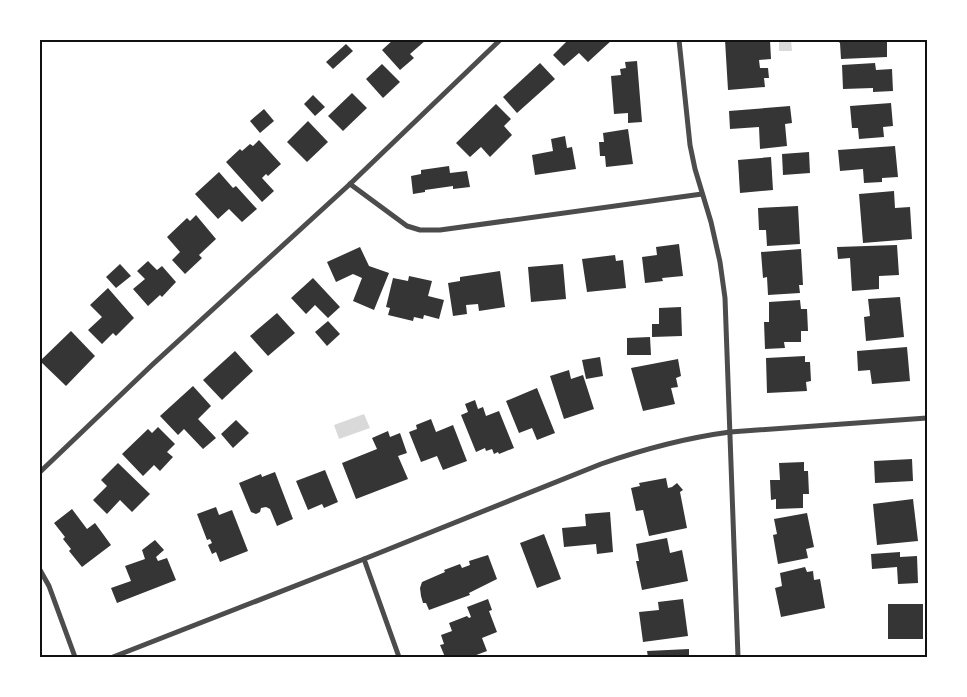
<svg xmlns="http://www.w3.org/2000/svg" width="967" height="697" font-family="Mulish,sans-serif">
<rect width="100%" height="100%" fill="#fff"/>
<g fill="#d9d9d9">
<path d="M779 40H791L792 51H779Z"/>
<path d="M364 414 370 428 339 439 334 425Z"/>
</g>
<g fill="#353535">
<path d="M393 40H426L410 54 414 58 400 70 382 50Z"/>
<path d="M568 40H612L588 62 579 53 564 66 553 55Z"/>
<path d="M725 40H770L771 59 759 60 760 68H768L769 78H764L765 87 728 90Z"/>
<path d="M837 40H887V57L841 59 840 43Z"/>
<path d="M346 44 353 51 333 69 326 62Z"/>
<path d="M637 61 642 122 628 123V113L614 114 611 76 621 75 620 69 626 68 625 62Z"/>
<path d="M540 63 555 79 517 113 503 97Z"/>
<path d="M875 63 876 70 892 69 893 91 873 92V88L843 89 842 65Z"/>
<path d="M382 64 400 82 383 98 366 79Z"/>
<path d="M352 93 367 108 343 131 328 116Z"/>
<path d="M313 95 325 107 315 116 304 104Z"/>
<path d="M891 103 893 126 883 127 884 137 859 139 858 128H852L850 106Z"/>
<path d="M496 104 511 119 504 126 512 135 490 157 481 147 470 157 456 143Z"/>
<path d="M790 106 792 123 785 124 787 146 760 149 759 127 730 129 729 111Z"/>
<path d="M264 109 274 121 260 133 250 121Z"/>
<path d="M308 121 328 142 307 162 287 142Z"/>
<path d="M628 129 633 164 606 167 605 156H600L599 142H604L603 133Z"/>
<path d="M565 136 567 148 572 147 576 169 535 175 532 155 553 151 551 139Z"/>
<path d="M259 140 281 164 268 176 266 174 262 178 274 191 262 202 226 162 240 149 242 151 250 144 253 146Z"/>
<path d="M895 146 898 177 882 178V182L864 183 863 169 840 171 838 150Z"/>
<path d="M809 152 810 173 783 175 782 154Z"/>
<path d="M771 157 773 190 740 193 738 160Z"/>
<path d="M449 166 450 173 467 171 470 187 453 189V186L425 190V192L413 194 411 176 421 174V170Z"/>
<path d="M219 172 233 188 236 186 257 209 242 222 229 209 218 219 195 194Z"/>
<path d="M894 191 895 208 910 207 912 239 863 243 859 194Z"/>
<path d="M798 206 800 244 767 246 766 230H759L758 208Z"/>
<path d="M196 215 216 239 199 255 202 258 185 274 172 260 180 252 167 237 187 218 190 221Z"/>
<path d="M679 244 683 276 662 278 663 281 645 283 642 257 657 255 656 247Z"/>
<path d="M897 245 899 275 879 276V289L852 291 850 258 838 259 837 247Z"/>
<path d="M360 247 369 266 389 273 374 310 353 301 362 278 353 274 336 282 327 262Z"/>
<path d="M801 249 803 285H799L800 293 768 295 767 277 763 278 761 252Z"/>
<path d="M615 255 616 261 623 260 626 288 587 292 582 259Z"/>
<path d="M148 261 157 270 162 266 176 282 162 297 160 295 148 306 133 289 145 279 137 271Z"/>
<path d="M120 264 131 276 116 288 106 277Z"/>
<path d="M563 264 566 299 531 302 528 267Z"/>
<path d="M500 271 505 307 479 311 478 304 466 305 467 314 453 316 448 283 460 281V277Z"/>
<path d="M409 276 432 281 428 296 444 300 439 319 424 315 423 319 414 317 413 321 388 315 390 308 386 307 393 278 408 281Z"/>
<path d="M313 278 340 307 328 318 315 305 306 314 291 298Z"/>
<path d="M108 288 134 318 116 336 113 333 102 344 88 330 102 317 90 305Z"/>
<path d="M900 297 904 337 866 341 864 317 870 316 868 299Z"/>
<path d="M800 300 801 309H807L808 331H801V342H784L785 348 765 349 764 322H769V302Z"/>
<path d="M681 307 682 336 652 337V324H659V308Z"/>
<path d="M277 313 295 333 268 356 250 336Z"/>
<path d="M328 321 340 334 327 346 315 332Z"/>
<path d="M71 331 95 356 66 386 40 361Z"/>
<path d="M650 337 651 355H627V338Z"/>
<path d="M907 347 910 381 872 384 870 370 858 371 857 351Z"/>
<path d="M235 351 253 371 222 400 203 380Z"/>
<path d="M805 356V362H810L811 381 806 382 807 391 767 393 766 358Z"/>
<path d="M600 357 603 376 586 379 582 360Z"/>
<path d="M678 359 681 376 676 378 678 387 671 388 675 404 643 411 631 368Z"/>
<path d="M569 370 571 379 583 375 594 409 564 419 550 376Z"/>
<path d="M193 386 211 406 198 419 216 438 203 449 184 429 178 435 160 416Z"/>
<path d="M537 388 555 433 537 440 532 428 519 433 506 401Z"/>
<path d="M475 400 478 409 483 407 486 416 499 411 514 448 499 454 498 452 494 454 492 449 486 451 485 448 476 452 461 415 468 412 465 404Z"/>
<path d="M431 419 436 432 453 425 467 461 443 470 437 456 421 462 409 432 417 429 416 425Z"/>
<path d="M236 420 249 433 233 448 221 434Z"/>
<path d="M158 427 175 444 167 452 173 457 160 471 154 465 143 476 122 454 148 429 152 433Z"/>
<path d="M388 431 390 437 400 433 407 453 398 456 408 479 356 499 342 463 377 449 372 438Z"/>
<path d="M912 459 913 481 875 483 874 461Z"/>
<path d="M804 462V471H808L809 494H803V508L776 509V499L771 500 770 480H780L779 463Z"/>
<path d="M118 463 150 494 132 512 120 500 107 514 93 500 107 486 101 480Z"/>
<path d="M325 470 338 502 324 508 322 504 308 510 296 481Z"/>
<path d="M275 472 293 519 277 526 270 509 266 507 261 508 260 512 256 514 251 512 239 483 261 474 262 477Z"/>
<path d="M666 478 668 488 672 487 677 483 683 490 680 492 687 528 649 536 643 510 636 511 631 488 640 486 639 483Z"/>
<path d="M913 499 918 541 877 545 873 504Z"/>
<path d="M216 507 219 515 232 510 248 551 220 562 216 552 212 554 208 545 212 543 210 539 207 540 197 514Z"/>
<path d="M72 509 87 529 95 523 111 545 82 567 69 551 71 549 63 539 65 537 54 523Z"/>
<path d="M610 512 613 552 597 554 596 544 564 547 562 528 586 526 585 514Z"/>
<path d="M807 513 814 547 806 549 808 558 778 564 773 535 777 534 774 519Z"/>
<path d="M544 534 561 579 537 588 520 543Z"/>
<path d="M667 538 670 553 682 550 688 581 642 590 636 561H639L636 544Z"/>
<path d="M155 540 164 550 156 557 158 561 167 558 176 580 117 603 111 588 131 581 125 566 145 559 142 550Z"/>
<path d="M900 552V557L917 556 918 583 898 584 897 567 872 569 871 554Z"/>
<path d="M488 555 497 579 469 593 470 595 429 610 426 603H423L421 596 420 588 422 582 445 572 444 570 460 564 462 568 470 565 469 561Z"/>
<path d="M805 567 807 572 813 571 814 580 820 579 825 608 781 617 775 588 782 586 780 573Z"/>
<path d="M488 599 492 610 489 611 497 632 482 638 487 651 471 657H445L440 645 444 644 441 635 452 631 449 623 467 616 469 618 471 617 467 607Z"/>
<path d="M683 599 688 636 643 642 639 612 659 610 658 602Z"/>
<rect x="888" y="604" width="35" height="35"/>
<path d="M689 649V657H648L647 651Z"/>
</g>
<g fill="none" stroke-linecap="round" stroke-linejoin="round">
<g stroke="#4c4c4c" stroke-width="5">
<path d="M679 40 690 145 695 169 711 222 720 262 725 298 738 657"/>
<path d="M350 184 407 226 420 230H440L702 194"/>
<path d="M40 472 152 365 350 184 500 40"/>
<path d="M364 559 399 657"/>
<path d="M40 570 49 586 75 657"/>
<path d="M113 657 364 559 601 464C644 449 685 438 730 432L927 418"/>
</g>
</g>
<rect width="967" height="697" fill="none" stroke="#ffffff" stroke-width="82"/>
<rect x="41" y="41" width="885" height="615" fill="none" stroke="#111" stroke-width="2"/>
</svg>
